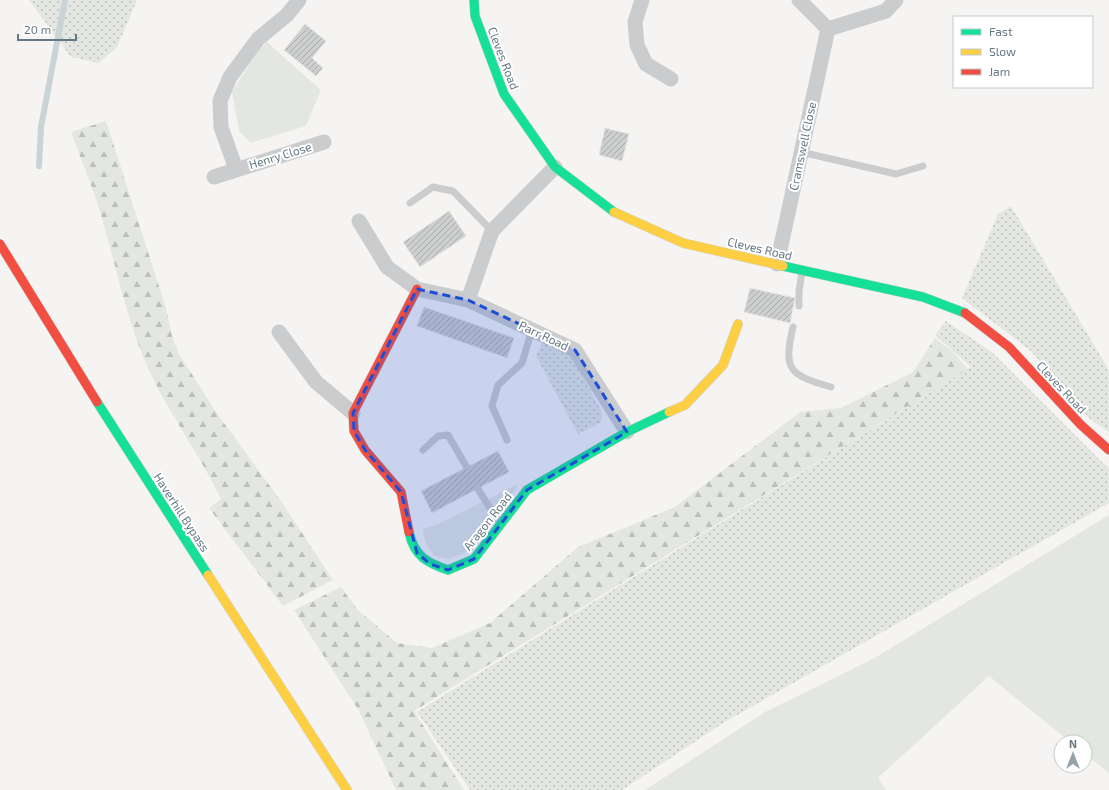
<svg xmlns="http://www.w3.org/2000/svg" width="1109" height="790" font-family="'Exo 2',sans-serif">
<defs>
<pattern id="grass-dots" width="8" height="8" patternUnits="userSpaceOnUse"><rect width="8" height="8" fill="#e4e7e1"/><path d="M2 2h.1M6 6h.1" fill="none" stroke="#bcc0bc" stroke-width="1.8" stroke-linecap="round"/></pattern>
<pattern id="forest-firs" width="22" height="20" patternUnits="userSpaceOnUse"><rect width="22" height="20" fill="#e4e7e1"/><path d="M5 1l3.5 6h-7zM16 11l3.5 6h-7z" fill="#bcc0bc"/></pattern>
<pattern id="building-hatch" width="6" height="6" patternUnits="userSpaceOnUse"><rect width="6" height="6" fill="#cdcece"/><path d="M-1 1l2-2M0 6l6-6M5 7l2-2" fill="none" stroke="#aaacad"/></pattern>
</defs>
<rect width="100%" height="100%" fill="#f5f4f3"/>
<g fill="url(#grass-dots)">
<path d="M29 0H137L117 47 99 63 71 57Z"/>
<path d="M1011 206 1109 370V432L1090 419 1031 351 962 298 998 214Z"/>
<path d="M946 321 993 353 1109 469V503L723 723 622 790H470L417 712 971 367 935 335Z"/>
<path d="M544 339 571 354 602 412 601 422 578 434 536 356Z"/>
</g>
<g fill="url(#forest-firs)">
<path d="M106 121 166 308 172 336 179 354 218 415 281 501 333 580 283 606 209 508 221 499C199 453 168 413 147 366 126 318 116 265 101 215 93 187 81 160 71 132Z"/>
<path d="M935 338 952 351 968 369 414 711 464 790H396L359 711 294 610 341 587 357 609 397 643 432 648 490 623 578 547 675 507 800 412 841 408 913 372Z"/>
</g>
<g fill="#e4e7e1">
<path d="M267 42 321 90 306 126 251 143 239 131 232 92 257 52Z"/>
<path d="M516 485 517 487 470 550 449 559 435 556 428 547 424 537 423 529 437 525Z"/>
<path d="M1109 515V773L1085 754V742H1070L989 676 878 778 886 790H645L765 712 873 659Z"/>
</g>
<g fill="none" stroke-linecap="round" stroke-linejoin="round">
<path stroke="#cad4d6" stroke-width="6" d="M39 166 41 127 65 0"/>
</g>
<g fill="url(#building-hatch)" stroke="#e4e4e3">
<path d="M305 24 326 41 312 58 323 68 316 76 284 50Z"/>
<path d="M605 128 629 134 622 161 599 155Z"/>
<path d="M449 211 466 236 420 267 403 242Z"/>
<path d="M750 288 795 298 790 323 744 312Z"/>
<path d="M424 307 514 338 507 358 417 326Z"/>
<path d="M498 451 509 472 432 513 421 491Z"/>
</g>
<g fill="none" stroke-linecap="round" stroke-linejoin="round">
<defs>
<g id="fast">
<path d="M474 0 475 16 504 94 555 167 614 212"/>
<path d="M783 266 923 297 965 313"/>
<path d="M97 402 208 575"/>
<path d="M409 532C414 556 427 563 448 570L474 559 527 490 627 432 669 412"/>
</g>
<g id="slow">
<path d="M614 212 683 243 783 266"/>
<path d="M669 412 685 405 723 365 738 324"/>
<path d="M208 575 347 790"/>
</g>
<g id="jam">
<path d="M0 244 97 402"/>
<path d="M965 313 1009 347 1081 425 1109 450"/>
<path d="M409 532 401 492 365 450 354 431 353 413 417 289"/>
</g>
</defs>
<use href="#fast" stroke="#d0d1d2" stroke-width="10"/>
<use href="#slow" stroke="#d0d1d2" stroke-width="10"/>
<use href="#jam" stroke="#d0d1d2" stroke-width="10"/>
<g stroke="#cacccd" stroke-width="7">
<path d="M801 152 896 174 923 166"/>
<path d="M410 203 433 187 453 191 492 231"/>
<path d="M799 306V291L802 272"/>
<path d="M793 327C783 370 789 375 831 387"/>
<path d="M507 440 492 406 498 385 522 363 532 330"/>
<path d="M423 450 438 436 448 435 466 466"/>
<path d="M478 489 499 523"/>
</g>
<g stroke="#cacccd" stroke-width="15">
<path d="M642 0 635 22 637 45 646 64 671 79"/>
<path d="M828 29 886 11 896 0"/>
<path d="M236 169 221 127 220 101 230 77 258 39 287 15 299 0"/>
<path d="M214 177 324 142"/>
<path d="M359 221 387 267 417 289 468 300 575 350 627 432"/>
<path d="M777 264 828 29 799 0"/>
<path d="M468 300 492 231 555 167"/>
<path d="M279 332 316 382 353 413"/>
</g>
<use href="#fast" stroke="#16e098" stroke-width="9"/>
<use href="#slow" stroke="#ffcf43" stroke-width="9"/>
<use href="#jam" stroke="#f24e42" stroke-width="9"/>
</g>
<path fill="#1d4ed8" fill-opacity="0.2" stroke="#1d4ed8" stroke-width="3" stroke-dasharray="8 5" stroke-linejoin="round" d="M417 289 468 300 575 350 627 432 527 490 474 559 448 570 430 564 417 553 401 492 365 450 354 431 353 413Z"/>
<g text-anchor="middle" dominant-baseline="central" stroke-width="4" stroke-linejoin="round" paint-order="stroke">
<g font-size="12" fill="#647884" stroke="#fff">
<text transform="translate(504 58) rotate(69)">Cleves Road</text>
<text transform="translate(802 146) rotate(-78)">Cramswell Close</text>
<text transform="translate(280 155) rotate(-17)">Henry Close</text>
<text transform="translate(760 248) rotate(13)">Cleves Road</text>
<text transform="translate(544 335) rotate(25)">Parr Road</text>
<text transform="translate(1062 387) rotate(47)">Cleves Road</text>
<text transform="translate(182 512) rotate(57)">Haverhill Bypass</text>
<text transform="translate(487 521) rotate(-52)">Aragon Road</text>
</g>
</g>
<rect x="953" y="16" width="140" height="72" fill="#ffffff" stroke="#c1c9ce"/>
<rect x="961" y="29" width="20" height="6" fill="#16e098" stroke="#c1c9ce"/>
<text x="989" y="36" font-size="12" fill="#647884">Fast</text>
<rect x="961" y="49" width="20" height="6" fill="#ffcf43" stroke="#c1c9ce"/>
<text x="989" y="56" font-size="12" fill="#647884">Slow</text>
<rect x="961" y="69" width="20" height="6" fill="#f24e42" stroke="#c1c9ce"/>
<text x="989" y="76" font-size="12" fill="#647884">Jam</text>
<g transform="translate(1073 754)"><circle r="19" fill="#ffffff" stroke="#c1c9ce"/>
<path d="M0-3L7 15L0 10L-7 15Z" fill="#97a3ab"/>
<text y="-6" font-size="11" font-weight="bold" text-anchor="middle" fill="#647884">N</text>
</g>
<path d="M18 34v6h58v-6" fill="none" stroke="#647884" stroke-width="2"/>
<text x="24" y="34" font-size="12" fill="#647884" stroke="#ffffff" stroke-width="3" paint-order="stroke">20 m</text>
</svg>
